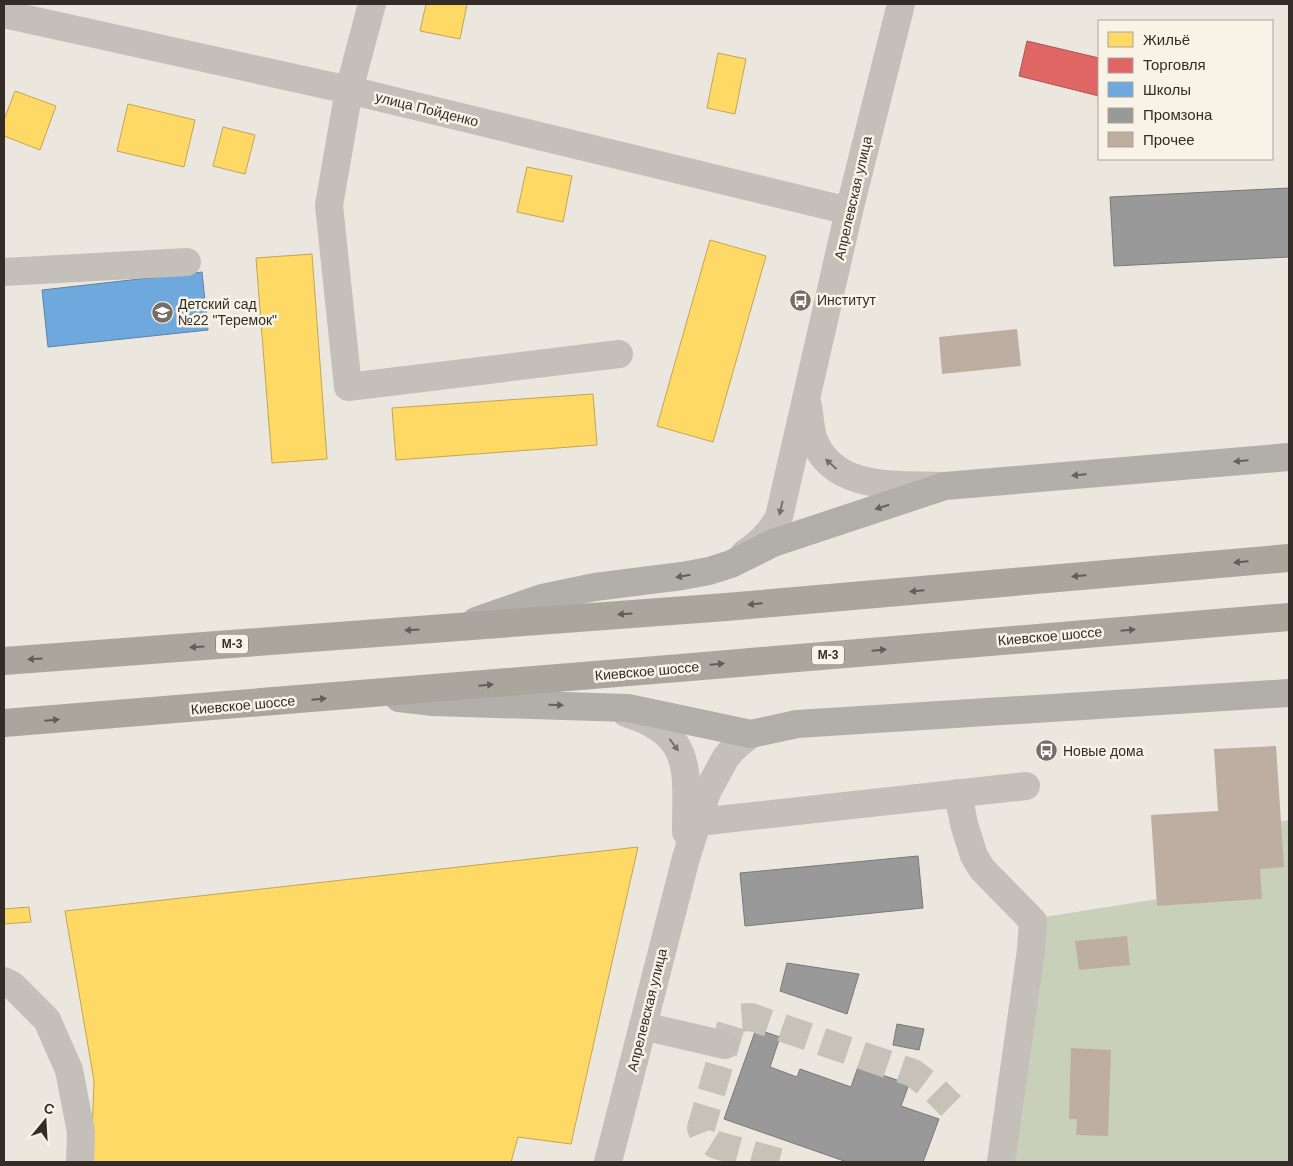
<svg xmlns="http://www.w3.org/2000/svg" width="1293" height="1166" font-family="Helvetica,sans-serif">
<rect width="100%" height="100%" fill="#ebe7df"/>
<path fill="#c8d0ba" d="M1289 820V1162H1010L1044 917 1171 897 1268 823Z"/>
<g fill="#ffd966" stroke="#c2a553">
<path d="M426 4H467L460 39 420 31Z"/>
<path d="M718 53 746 59 735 114 707 108Z"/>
<path d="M15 91 56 106 40 150 4 136V120Z"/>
<path d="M128 104 195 120 184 167 117 151Z"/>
<path d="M223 127 255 135 245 174 213 166Z"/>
<path d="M527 167 572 176 563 222 517 212Z"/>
<path d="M710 240 766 256 713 442 657 426Z"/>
<path d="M312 254 327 459 272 463 256 258Z"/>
<path d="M593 394 597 445 396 460 392 408Z"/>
<path d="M638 847 571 1144 518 1137 511 1162H91L94 1081 65 911Z"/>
<path d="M29 907 31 922 4 924V909Z"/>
</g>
<path fill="#e06666" stroke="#ac5553" d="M1027 41 1099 58V96L1019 76Z"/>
<path fill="#6fa8dc" stroke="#5d83a6" d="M202 272 208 330 48 347 42 290Z"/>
<g fill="#999" stroke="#7b7977">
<path d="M1289 188V257L1114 266 1110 197Z"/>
<path d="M918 856 923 908 745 926 740 873Z"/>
<path d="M787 963 859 974 847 1014 780 991Z"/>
<path d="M897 1024 924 1029 919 1050 893 1045Z"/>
<path d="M756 1029 780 1037 770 1067 797 1077 800 1069 851 1087 858 1067 909 1084 901 1106 939 1119 923 1162H847L724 1119Z"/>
</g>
<g fill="#beaea1">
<path d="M1017 329 1021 366 942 374 939 337Z"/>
<path d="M1276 746 1284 867 1260 869 1262 899 1157 906 1151 815 1218 811 1214 749Z"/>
<path d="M1127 936 1130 965 1079 970 1075 941Z"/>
<path d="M1071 1048 1111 1050 1108 1136 1076 1135 1077 1119H1069Z"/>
</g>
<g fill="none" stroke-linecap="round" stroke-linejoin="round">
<path stroke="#c6c2ba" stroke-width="28" stroke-dasharray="28 14" stroke-linecap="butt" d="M779 1162 716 1145 705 1138 701 1128 731 1025 738 1018 751 1017 913 1073 933 1088 951 1106"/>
<g stroke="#c4bfb8" stroke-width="28">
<path d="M372 4 349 90 329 205 348 387 619 354"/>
<path d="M4 14 349 90 849 211"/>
<path d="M4 272 187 262"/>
<path d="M808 406C810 417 810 430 814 440 834 492 899 484 944 486"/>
<path d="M744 554C759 544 771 533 779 517L849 211 901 4"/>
<path d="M626 713C695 734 686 772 686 832"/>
<path d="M958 793 964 824 974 856 982 869 1033 921 1031 950 1001 1162"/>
<path d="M698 822 1026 786"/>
<path d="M4 981 12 985 47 1020 69 1070 81 1132 80 1162"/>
<path d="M643 1026 725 1045"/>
<path d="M608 1162 686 858 707 792 726 757 735 747 751 734"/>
</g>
<g stroke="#b2aea8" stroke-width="28">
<path d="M476 621 542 598 595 587 682 576 709 571 731 564 773 543 945 486 1289 457"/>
<path d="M399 698 433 702 628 708 751 734 797 724 1289 693"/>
</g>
<g stroke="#aaa69e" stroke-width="28">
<path d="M4 661 726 607 1289 558"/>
<path d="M4 723C432 690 861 652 1289 617"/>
</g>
</g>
<defs><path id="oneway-solid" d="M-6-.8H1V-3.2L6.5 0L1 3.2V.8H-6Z" transform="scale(1.25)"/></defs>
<g fill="#66615b">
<use href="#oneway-solid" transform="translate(1241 461) rotate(175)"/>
<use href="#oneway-solid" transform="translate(1079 475) rotate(175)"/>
<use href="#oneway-solid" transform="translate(882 507) rotate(162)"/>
<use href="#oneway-solid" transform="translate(683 576) rotate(170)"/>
<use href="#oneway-solid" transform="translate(556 705) rotate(2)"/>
</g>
<g fill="#756f68">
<use href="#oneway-solid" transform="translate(831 464) rotate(-138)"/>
<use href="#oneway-solid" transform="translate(781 508) rotate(103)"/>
<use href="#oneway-solid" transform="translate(674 745) rotate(54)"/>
</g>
<g fill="#635d57">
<use href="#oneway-solid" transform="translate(1241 562) rotate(175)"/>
<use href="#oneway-solid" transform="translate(1079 576) rotate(175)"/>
<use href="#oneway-solid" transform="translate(917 591) rotate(175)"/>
<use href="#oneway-solid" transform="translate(755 604) rotate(175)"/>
<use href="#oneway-solid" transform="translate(625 614) rotate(176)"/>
<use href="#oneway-solid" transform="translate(412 630) rotate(176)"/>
<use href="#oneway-solid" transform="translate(1128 630) rotate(-5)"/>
<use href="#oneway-solid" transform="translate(197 647) rotate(176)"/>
<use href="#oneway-solid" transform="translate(879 650) rotate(-5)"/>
<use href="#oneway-solid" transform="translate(35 659) rotate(176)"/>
<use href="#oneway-solid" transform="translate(717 664) rotate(-5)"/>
<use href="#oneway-solid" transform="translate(486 685) rotate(-5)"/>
<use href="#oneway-solid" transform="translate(319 699) rotate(-5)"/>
<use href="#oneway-solid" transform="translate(52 720) rotate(-5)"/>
</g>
<defs>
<symbol id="bus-disc" viewBox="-11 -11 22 22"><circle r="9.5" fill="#746e67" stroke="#f8f3e6"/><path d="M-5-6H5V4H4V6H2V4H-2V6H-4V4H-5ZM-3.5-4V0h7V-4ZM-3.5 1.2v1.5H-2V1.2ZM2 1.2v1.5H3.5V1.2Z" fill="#fff"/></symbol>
<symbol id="school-disc" viewBox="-11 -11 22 22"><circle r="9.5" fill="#746e67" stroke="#f8f3e6"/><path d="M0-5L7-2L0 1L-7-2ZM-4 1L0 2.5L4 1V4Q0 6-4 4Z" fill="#fff"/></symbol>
</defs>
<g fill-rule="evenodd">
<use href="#bus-disc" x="788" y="288" width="25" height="25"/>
<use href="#school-disc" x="150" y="300" width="25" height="25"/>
<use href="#bus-disc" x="1034" y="738" width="25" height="25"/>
</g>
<g text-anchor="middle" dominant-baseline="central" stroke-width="5" stroke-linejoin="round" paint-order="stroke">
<g fill="#f8f3e6" stroke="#6f6860" stroke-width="1">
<rect x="216" y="634.5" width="32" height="19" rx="4"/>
<rect x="812" y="645.5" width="32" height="19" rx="4"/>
</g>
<g font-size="12" font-weight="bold" fill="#342d27">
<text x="232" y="644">М-3</text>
<text x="828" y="655">М-3</text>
</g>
<g font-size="14" fill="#342d27" stroke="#f8f3e6">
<text transform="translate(427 109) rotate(14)">улица Пойденко</text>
<text transform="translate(853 198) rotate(-77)">Апрелевская улица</text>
<text transform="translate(1050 636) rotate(-5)">Киевское шоссе</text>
<text transform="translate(647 671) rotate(-5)">Киевское шоссе</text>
<text transform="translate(243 705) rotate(-5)">Киевское шоссе</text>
<text transform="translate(647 1010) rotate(-76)">Апрелевская улица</text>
</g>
<g font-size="14" fill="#342d27" stroke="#f8f3e6" text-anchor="start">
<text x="817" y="300">Институт</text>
<text x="178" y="304">Детский сад<tspan x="178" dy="16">№22 "Теремок"</tspan></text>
<text x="1063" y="751">Новые дома</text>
</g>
</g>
<rect width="1293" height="1166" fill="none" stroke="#342d27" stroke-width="10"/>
<rect x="1098" y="20" width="175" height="140" fill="#f8f3e6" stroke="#aaa49a"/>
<rect x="1108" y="32" width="25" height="15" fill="#ffd966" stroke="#aaa49a"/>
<text x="1143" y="45" font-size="15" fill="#342d27">Жильё</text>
<rect x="1108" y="58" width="25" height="15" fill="#e06666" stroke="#aaa49a"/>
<text x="1143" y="70" font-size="15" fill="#342d27">Торговля</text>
<rect x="1108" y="82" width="25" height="15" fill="#6fa8dc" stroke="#aaa49a"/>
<text x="1143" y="95" font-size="15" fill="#342d27">Школы</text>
<rect x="1108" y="108" width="25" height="15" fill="#999999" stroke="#aaa49a"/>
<text x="1143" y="120" font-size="15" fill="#342d27">Промзона</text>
<rect x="1108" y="132" width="25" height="15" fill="#beaea1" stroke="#aaa49a"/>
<text x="1143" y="145" font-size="15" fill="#342d27">Прочее</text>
<g transform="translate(45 1121) rotate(18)" stroke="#f8f3e6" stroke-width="4" paint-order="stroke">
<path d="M0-4L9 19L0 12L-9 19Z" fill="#342d27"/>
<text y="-8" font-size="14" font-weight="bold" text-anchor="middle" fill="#342d27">С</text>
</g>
</svg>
